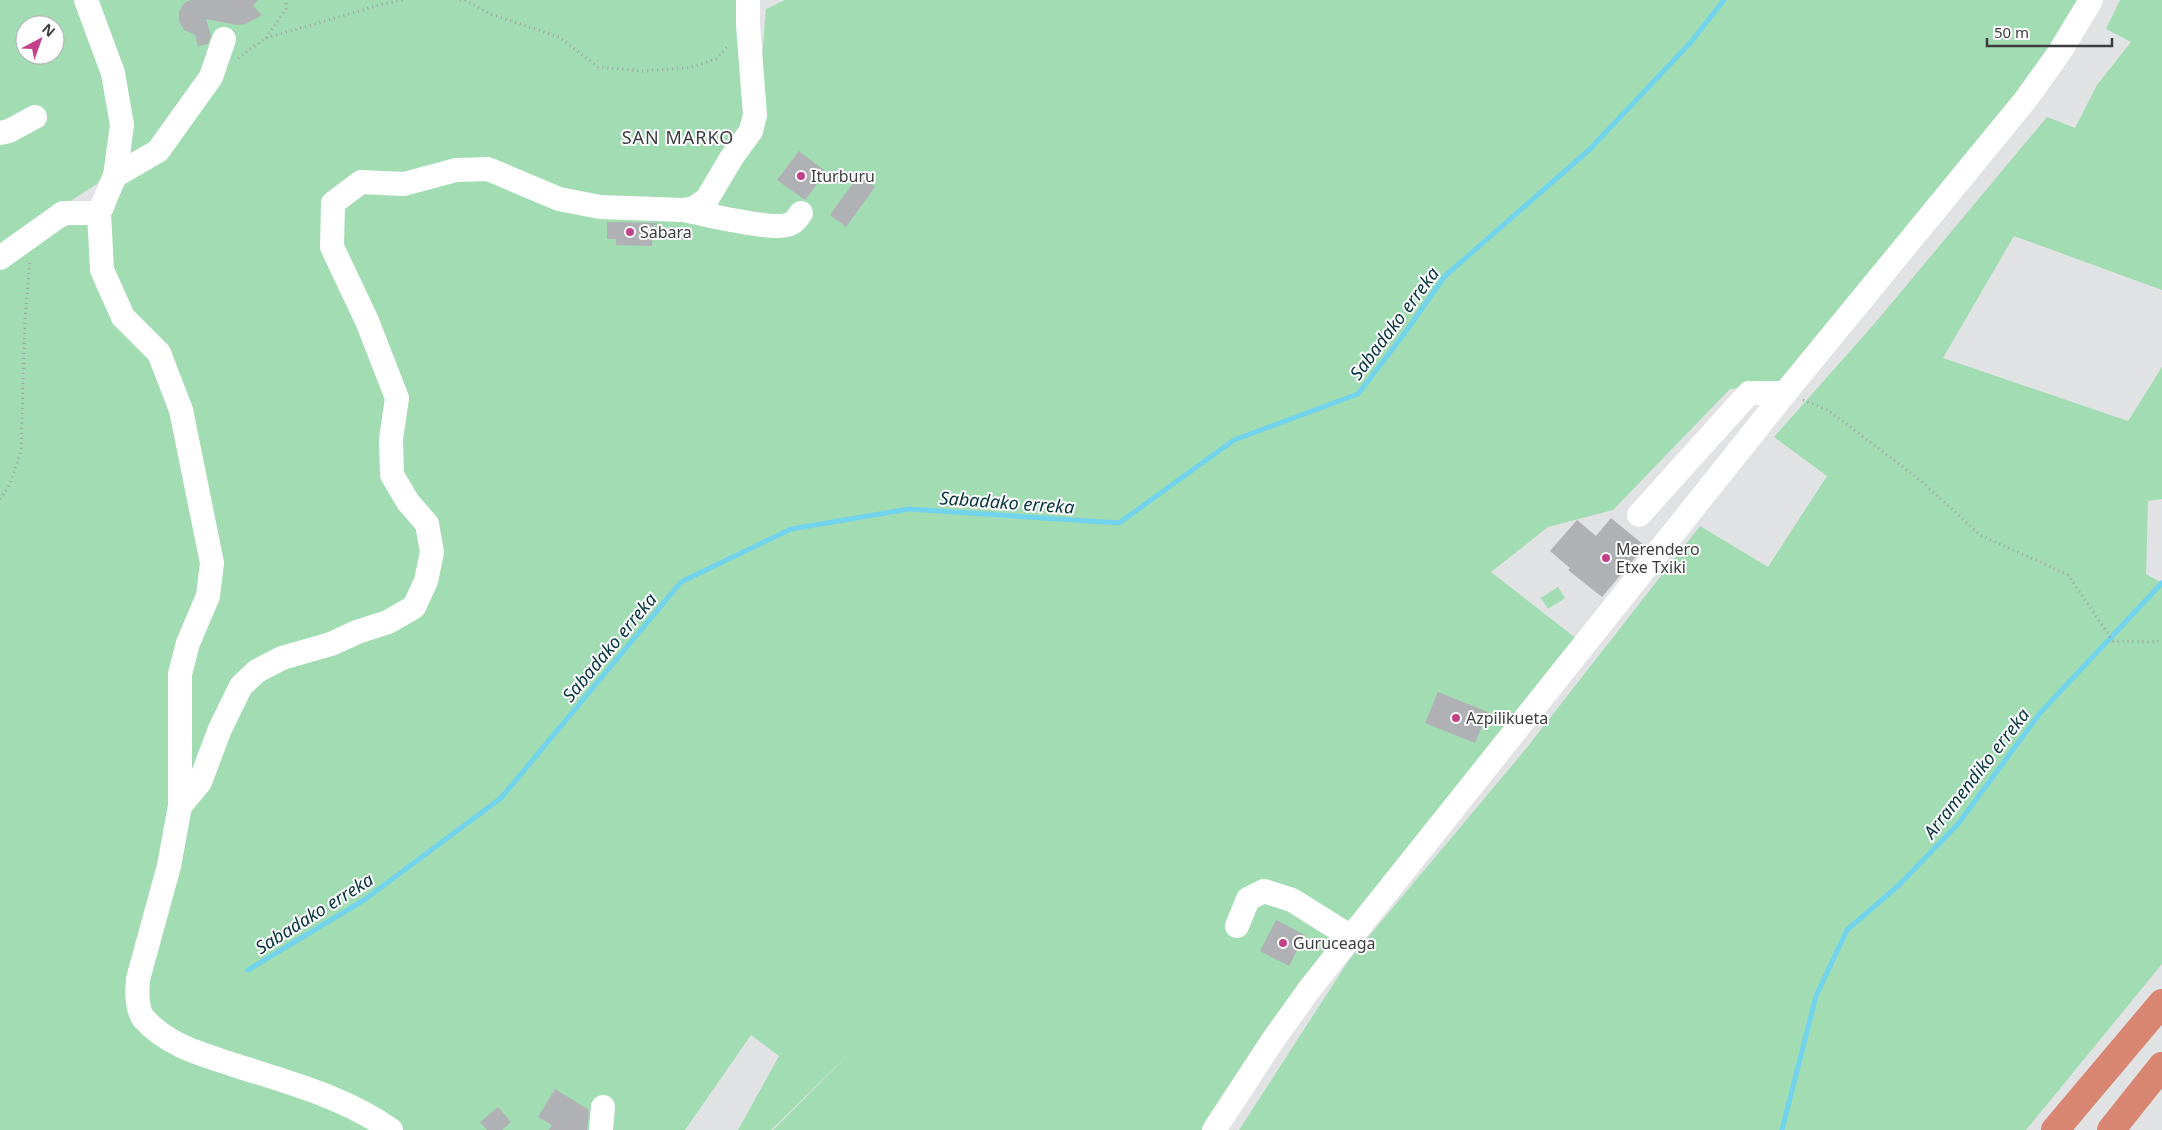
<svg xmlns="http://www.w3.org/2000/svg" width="2162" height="1130" font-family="'Noto Sans',sans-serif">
<rect width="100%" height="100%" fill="#e0e2e4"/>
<g fill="#a2dcb3" fill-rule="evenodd">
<path d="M0 0H746L749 124 700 195 657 206 483 173 686 220 755 143 766 9 785 0H2087L2074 28 1785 385 1730 389 1613 510 1548 527 1491 572 1582 643 1208 1130H773L855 1048 771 1130H738L779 1056 751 1035 685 1130H0V265L53 230 113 213 131 158 132 118 116 127 109 164 98 183 0 247ZM25 25H55V55H25Z"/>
<path d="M2120 0H2162V290L2014 236 1943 358 2128 421 2162 367V499L2148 501 2146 574 2162 583V964L2026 1130H1239L1349 960 1525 750 1700 526 1768 567 1827 476 1774 437 1875 323 2047 117 2075 128 2097 85 2131 42 2106 29Z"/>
<path d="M1558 587 1565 598 1548 609 1541 598Z"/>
</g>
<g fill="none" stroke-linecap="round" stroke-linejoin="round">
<g stroke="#72d3ec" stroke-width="5">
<path d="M248 970 364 900 501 798 681 582 791 529 909 509 1119 523 1234 440 1358 394 1404 334 1445 276 1589 150 1691 42 1724 0"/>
<path d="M1782 1130 1816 996 1847 930 1899 885 1958 824 2040 713 2162 583"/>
</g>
</g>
<g fill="#b0b1b4">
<path d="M190 0H258L253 6 262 15 245 24 237 25 206 19 211 36 208 44 198 46 195 35 184 30 179 21V12L184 3Z"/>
<path d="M799 151 826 172 805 200 777 180Z"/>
<path d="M859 175 875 187 846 227 830 215Z"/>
<path d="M607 222 657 223V225H653L652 246 616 245V239H607Z"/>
<path d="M1611 518 1645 546 1602 597 1568 570 1570 568 1550 551 1577 520 1596 536Z"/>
<path d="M1438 692 1488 712 1475 743 1425 723Z"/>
<path d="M1276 920 1305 935 1289 966 1260 951Z"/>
<path d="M555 1089 589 1110 587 1130H549L552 1125 538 1117Z"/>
<path d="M498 1107 511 1122 502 1130H487L480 1122Z"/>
</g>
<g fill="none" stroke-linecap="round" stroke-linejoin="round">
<g stroke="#a1a3a4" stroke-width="3" stroke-dasharray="1 4" stroke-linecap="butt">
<path d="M460 0H465L490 14 559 37 598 67 642 71 689 68 716 59 729 45"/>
<path d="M266 38 286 9V0"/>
<path d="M238 58 266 38 383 4 404 0"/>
<path d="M1803 400 1828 410 1920 480 1980 535 2068 575 2113 641 2150 642 2162 641"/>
<path d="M0 499 10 484 21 451 25 319 30 260"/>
</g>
<g stroke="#fff" stroke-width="24">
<path d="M86 0 113 73 122 125 115 176 99 213 102 270 123 317 159 353 181 410 212 563 208 596 188 643 180 674V806L169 866 138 979C137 991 136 1009 144 1019 169 1046 201 1054 234 1065 287 1082 345 1097 391 1130"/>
<path d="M0 133 9 131 35 117"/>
<path d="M115 176 158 151 211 77 224 39"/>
<path d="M683 210C705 214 768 230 787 225 794 223 797 219 801 213"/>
<path d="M0 258 63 213H99"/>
<path d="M1639 515 1749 393H1785"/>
<path d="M180 806 200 782 220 729 241 686 257 671 282 658 331 644 357 632 388 622 414 607 426 581 432 552 427 524 408 502 392 475 391 439 397 398 367 321 332 247 333 203 361 182 404 184 456 170 488 169 559 199 600 207 683 210 694 208 707 199 732 157 751 131 755 115 748 25V0"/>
<path d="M1237 926 1248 899 1264 891 1292 900 1351 937"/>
<path d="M601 1130 603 1107"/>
<path d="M1214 1130 1273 1040 1311 987 1785 393 2026 99 2059 53 2091 0"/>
</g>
<g stroke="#d88672" stroke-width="28">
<path d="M2055 1130 2162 1003"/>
<path d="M2111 1130 2162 1066"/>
</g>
</g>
<g fill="#c34188" stroke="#fff" stroke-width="2">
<circle cx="801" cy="176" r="5"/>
<circle cx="630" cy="232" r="5"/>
<circle cx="1606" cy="558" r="5"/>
<circle cx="1456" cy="718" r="5"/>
<circle cx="1283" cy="943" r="5"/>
</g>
<g text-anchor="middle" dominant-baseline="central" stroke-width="4" stroke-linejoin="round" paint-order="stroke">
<g font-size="16" fill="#3c3d3e" stroke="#fff" text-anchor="start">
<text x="811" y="176">Iturburu</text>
<text x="640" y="232">Sabara</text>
<text x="1616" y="549">Merendero<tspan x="1616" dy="18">Etxe Txiki</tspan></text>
<text x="1466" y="718">Azpilikueta</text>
<text x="1293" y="943">Guruceaga</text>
</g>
<g font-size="18" letter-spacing="1" fill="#3c3d3e" stroke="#fff">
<text x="678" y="137">SAN MARKO</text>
</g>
<g font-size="18" font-style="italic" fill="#04343e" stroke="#fff">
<text transform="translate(1394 323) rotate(-53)">Sabadako erreka</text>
<text transform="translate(1007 502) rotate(4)">Sabadako erreka</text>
<text transform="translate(609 647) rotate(-50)">Sabadako erreka</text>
<text transform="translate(1976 773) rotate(-52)">Arramendiko erreka</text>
<text transform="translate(314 913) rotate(-32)">Sabadako erreka</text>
</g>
</g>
<g transform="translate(40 40) rotate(41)"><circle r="24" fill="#ffffff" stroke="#b1b1b2"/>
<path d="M0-4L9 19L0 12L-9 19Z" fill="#c34188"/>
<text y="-8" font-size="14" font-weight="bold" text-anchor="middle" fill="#3c3d3e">N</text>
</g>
<path d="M1987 38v8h125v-8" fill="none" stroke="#3c3d3e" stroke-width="2.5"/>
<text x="1994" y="38" font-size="15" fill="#3c3d3e" stroke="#ffffff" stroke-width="4" paint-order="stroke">50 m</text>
</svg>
